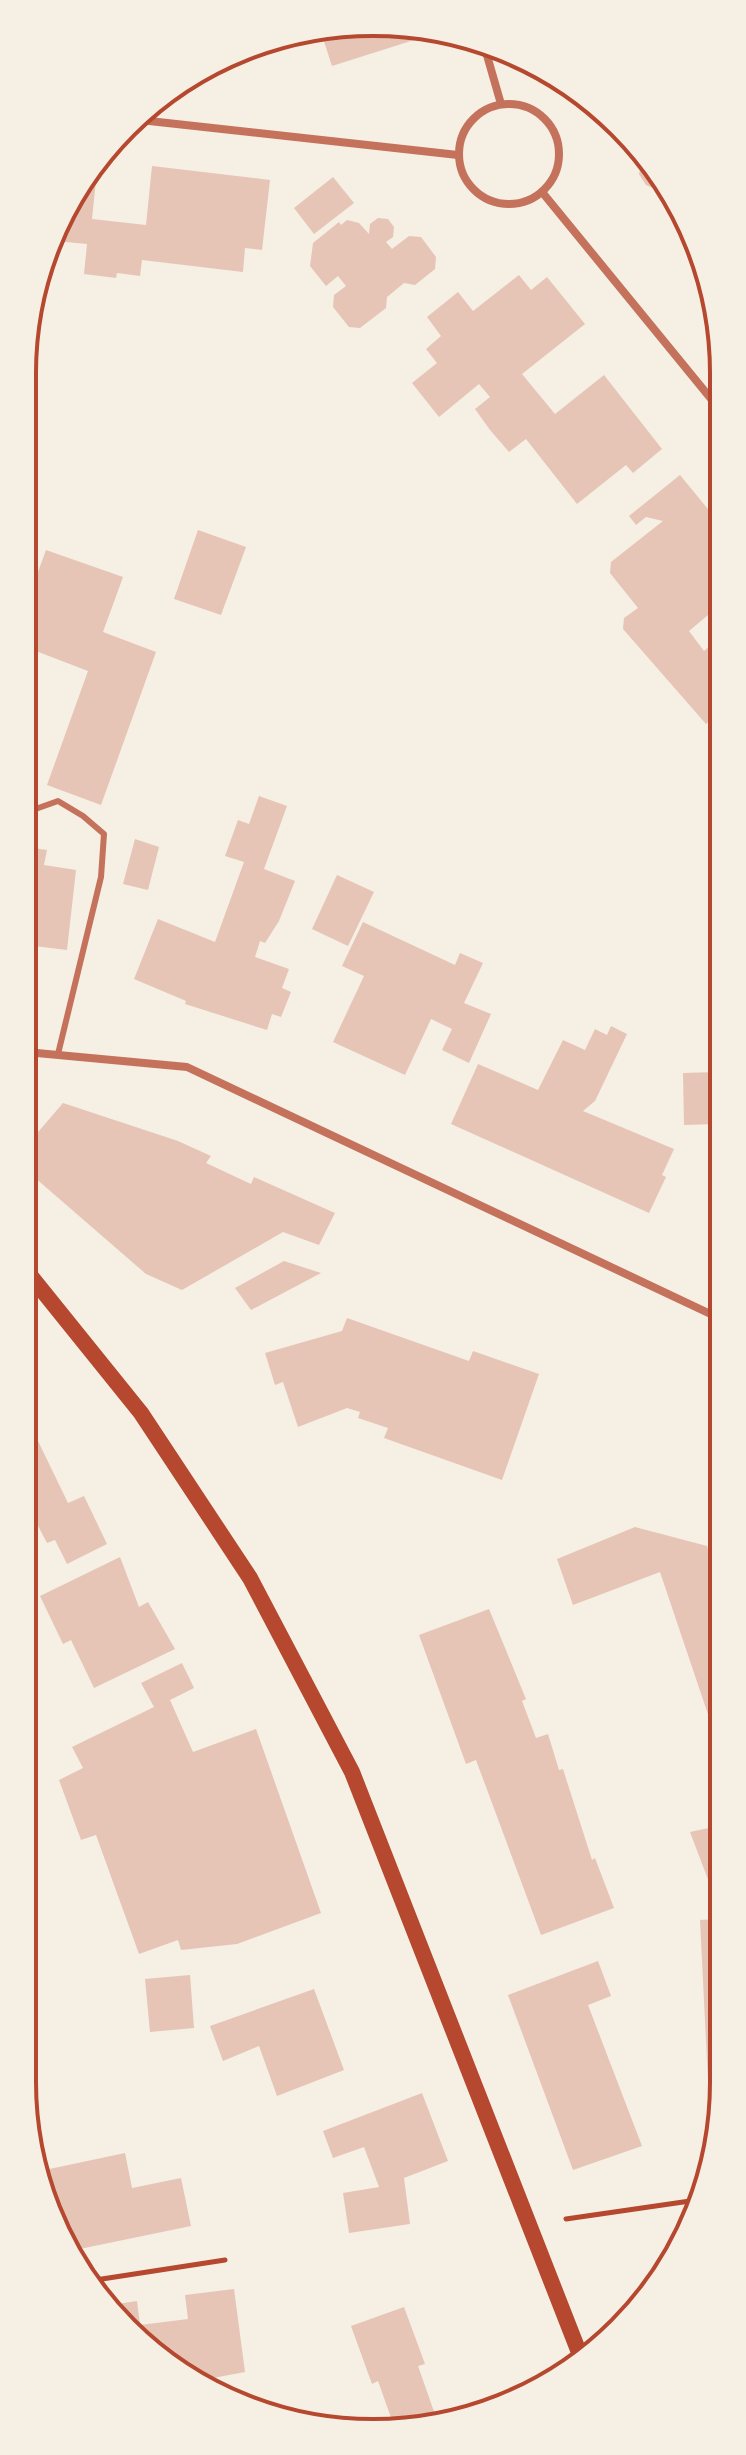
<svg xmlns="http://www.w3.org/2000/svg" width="746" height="2455" font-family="'Exo 2',sans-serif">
<rect width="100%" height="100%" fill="#f6efe4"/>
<g fill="#e6c5b7">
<path d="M320 29H431L433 34 332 66Z"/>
<path d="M626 132 637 141 665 187 660 191 646 185 639 174 642 161Z"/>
<path d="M98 161 92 219 146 225 152 166 270 180 262 250 245 248 243 272 142 260 140 276 117 273 116 278 84 274 87 244 55 241 81 178Z"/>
<path d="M333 177 354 203 314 234 294 208Z"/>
<path d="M378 218 388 219 394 227 393 237 386 242 392 249 409 236 421 237 436 257 435 269 415 285 404 283 387 297 386 308 360 328 349 327 333 307 334 295 346 286 338 276 326 286 310 266 313 243 339 222 341 225 347 220 359 223 369 234 370 224Z"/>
<path d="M519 275 531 290 547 277 585 324 522 374 555 414 604 375 662 449 633 473 626 465 577 504 526 439 509 452 490 430 475 409 490 397 479 384 439 417 412 383 437 363 426 349 441 336 427 317 458 292 473 311Z"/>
<path d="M680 475 721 525 720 605 689 631 704 651 710 646 720 660V717L718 714 706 724 623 629 624 618 638 608 610 573 611 562 663 521 646 517 636 525 629 516Z"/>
<path d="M198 530 246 547 221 615 174 599Z"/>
<path d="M46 550 123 577 103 632 156 652 101 805 47 785 88 671 28 648V599Z"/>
<path d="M259 796 287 806 264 869 295 881 279 921 265 943 260 941 255 957 289 969 282 988 291 992 281 1017 272 1014 267 1030 185 1004 186 1001 134 979 158 919 215 942 244 862 225 856 238 820 249 824Z"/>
<path d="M135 839 159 847 148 890 123 884Z"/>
<path d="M27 847 47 850 44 865 76 870 67 950 26 945Z"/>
<path d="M337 875 374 892 348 946 312 929Z"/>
<path d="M363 922 455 965 460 953 483 963 464 1003 491 1014 469 1063 442 1050 452 1029 431 1019 405 1075 333 1042 364 976 342 966Z"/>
<path d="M611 1026 627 1034 595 1101 583 1111 674 1149 662 1175 666 1177 649 1213 451 1124 478 1064 538 1090 563 1040 585 1050 595 1029 607 1035Z"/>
<path d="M716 1072V1124L684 1125 683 1073Z"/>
<path d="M63 1103 178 1141 211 1156 206 1163 251 1184 254 1177 335 1213 319 1245 283 1232 182 1290 146 1274 26 1170V1146Z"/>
<path d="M284 1261 321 1273 251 1310 235 1288Z"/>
<path d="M347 1318 469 1361 473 1351 539 1374 502 1480 384 1438 388 1428 358 1418 360 1412 347 1408 298 1427 283 1382 275 1385 265 1353 342 1331Z"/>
<path d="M38 1441 68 1503 84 1496 107 1544 67 1564 55 1540 47 1543 36 1522 24 1527V1447Z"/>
<path d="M635 1527 707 1546 718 1580V1744L660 1572 573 1605 557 1559Z"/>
<path d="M120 1557 139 1607 148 1602 175 1649 94 1688 71 1640 63 1644 40 1596Z"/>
<path d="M489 1609 526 1699 522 1701 536 1738 548 1734 559 1770 563 1769 592 1860 595 1858 614 1908 541 1935 476 1760 466 1764 419 1635Z"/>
<path d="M182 1663 194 1688 170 1700 193 1752 256 1729 321 1913 237 1944 181 1950 178 1940 139 1954 96 1835 81 1840 59 1780 83 1768 72 1747 154 1707 141 1683Z"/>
<path d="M718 1826V1888L712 1890 690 1832Z"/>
<path d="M718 1919 717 2081H708L700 1920Z"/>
<path d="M598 1961 611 1996 588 2005 642 2146 573 2170 508 1995Z"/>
<path d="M190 1975 194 2028 150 2032 145 1979Z"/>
<path d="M314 1989 344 2070 277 2096 259 2046 223 2061 210 2026Z"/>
<path d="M422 2093 448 2161 404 2178 410 2224 349 2233 343 2193 379 2187 364 2147 333 2158 323 2131Z"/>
<path d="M125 2153 132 2188 181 2178 191 2226 70 2251 49 2216 40 2171Z"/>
<path d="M234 2289 245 2372 197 2381 109 2314 104 2306 137 2301 140 2325 188 2319 185 2295Z"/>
<path d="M404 2307 425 2364 418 2366 438 2423 394 2426 378 2381 372 2384 351 2326Z"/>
</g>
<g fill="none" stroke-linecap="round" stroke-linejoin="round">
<g stroke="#b5482f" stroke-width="5">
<path d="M566 2219 697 2200"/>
<path d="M89 2281 225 2260"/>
</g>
<path stroke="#c5725c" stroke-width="6" d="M27 812 58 801 83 816 104 834 101 877 58 1054"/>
<g stroke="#c5725c" stroke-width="8">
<path d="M484 45 501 104"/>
<circle cx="509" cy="154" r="50"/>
<path d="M140 120 458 155"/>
<path d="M542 192 721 411"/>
<path d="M26 1052 187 1067 719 1318"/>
</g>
<path stroke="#b5482f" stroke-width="16" d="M25 1269 141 1413 250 1578 352 1772 582 2360"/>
</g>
<path d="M0 0H746V2455H0ZM373 36H373A337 337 0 0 1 710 373V2082A337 337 0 0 1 373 2419H373A337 337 0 0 1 36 2082V373A337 337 0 0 1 373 36Z" fill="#f6efe4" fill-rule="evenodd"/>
<path fill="none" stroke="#b5482f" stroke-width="4" d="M373 36H373A337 337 0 0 1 710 373V2082A337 337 0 0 1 373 2419H373A337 337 0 0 1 36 2082V373A337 337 0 0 1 373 36Z"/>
</svg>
